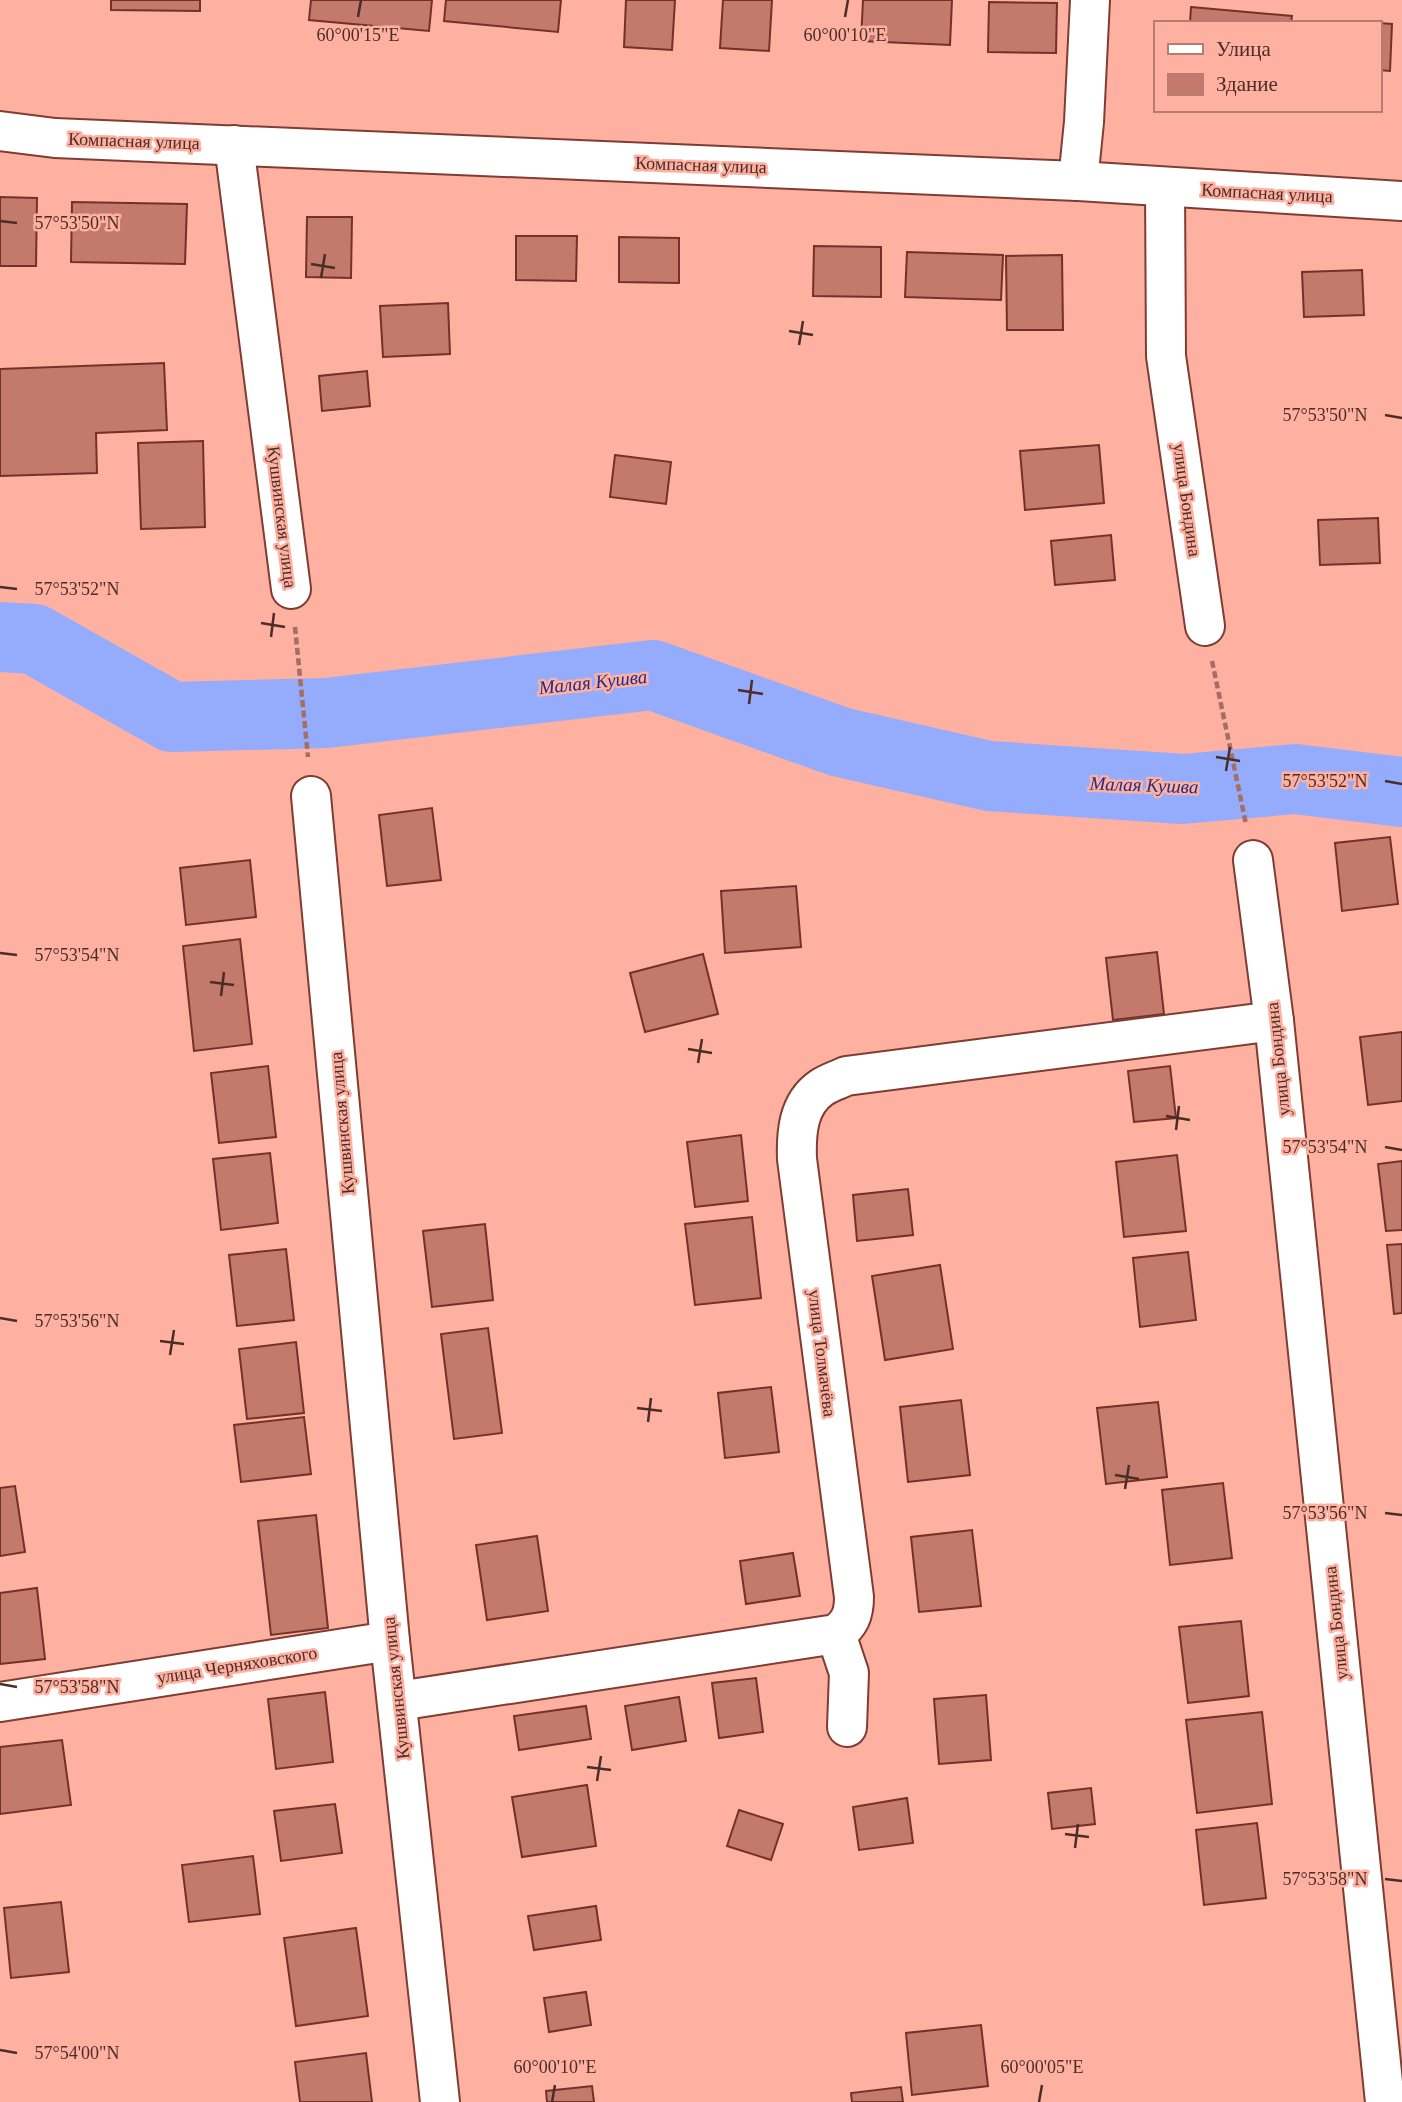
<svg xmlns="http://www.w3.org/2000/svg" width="1402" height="2102" font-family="Georgia,serif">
<rect width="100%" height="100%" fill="#feb0a1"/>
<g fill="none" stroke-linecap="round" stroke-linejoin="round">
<path stroke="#95acfd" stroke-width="70" d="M0 637 34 639 172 717 326 713 653 675 840 742 989 776 1183 789 1295 779 1402 792"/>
</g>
<g fill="#c37a6c" stroke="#733227" stroke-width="2">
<path d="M111 0H200V11L111 10Z"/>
<path d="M311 0H432L429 31 309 20Z"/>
<path d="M446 0H561L558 32 444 21Z"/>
<path d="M626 0H675L672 50 624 47Z"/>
<path d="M723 0H772L769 51 720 48Z"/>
<path d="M863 0H952L950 45 861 41Z"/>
<path d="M989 2 1057 3 1056 53 988 52Z"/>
<path d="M1191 7 1292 16 1291 23H1190Z"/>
<path d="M1379 23 1392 24 1390 71 1379 70Z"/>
<path d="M0 197 37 198 36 266H0Z"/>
<path d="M72 202 187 204 185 264 71 262Z"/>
<path d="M307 217H352L351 278 306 277Z"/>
<path d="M516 236H577L576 281 516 280Z"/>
<path d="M619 237 679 238V283L619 282Z"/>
<path d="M814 246 881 247V297L813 296Z"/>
<path d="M907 252 1003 255 1001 300 905 297Z"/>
<path d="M1062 255 1063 330H1007L1006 256Z"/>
<path d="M1362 270 1364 315 1304 317 1302 272Z"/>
<path d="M448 303 450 354 383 357 380 306Z"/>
<path d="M164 363 167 430 96 433 97 473 0 476V369Z"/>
<path d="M367 371 370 406 322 411 319 376Z"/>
<path d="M203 441 205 527 141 529 138 443Z"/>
<path d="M1099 445 1104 503 1025 510 1020 451Z"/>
<path d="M615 455 671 462 666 504 610 497Z"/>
<path d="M1378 518 1380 563 1320 565 1318 520Z"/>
<path d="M1111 535 1115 580 1055 585 1051 541Z"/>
<path d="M432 808 441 880 387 886 379 815Z"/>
<path d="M1390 837 1398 904 1342 911 1335 843Z"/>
<path d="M250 860 256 917 186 925 180 868Z"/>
<path d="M796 886 801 947 725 953 721 891Z"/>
<path d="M240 939 252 1044 194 1051 183 946Z"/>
<path d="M1157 952 1164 1014 1113 1020 1106 958Z"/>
<path d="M703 954 718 1014 645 1032 630 973Z"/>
<path d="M1402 1032V1101L1368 1105 1360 1037Z"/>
<path d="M268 1066 276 1137 219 1143 211 1073Z"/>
<path d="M1170 1066 1176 1118 1134 1122 1128 1071Z"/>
<path d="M741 1135 748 1201 695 1207 687 1142Z"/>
<path d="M270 1153 278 1223 221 1230 213 1159Z"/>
<path d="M1177 1155 1186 1231 1124 1237 1116 1162Z"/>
<path d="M1402 1161V1230L1386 1231 1378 1164Z"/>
<path d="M908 1189 913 1235 857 1241 853 1195Z"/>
<path d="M752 1217 761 1298 695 1305 685 1224Z"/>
<path d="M485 1224 493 1300 432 1307 423 1231Z"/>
<path d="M1402 1244V1313L1394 1314 1387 1245Z"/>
<path d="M286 1249 294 1320 237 1326 229 1255Z"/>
<path d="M1188 1252 1196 1320 1140 1327 1133 1258Z"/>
<path d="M940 1265 953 1349 885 1360 872 1276Z"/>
<path d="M488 1328 502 1433 454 1439 441 1334Z"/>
<path d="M296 1342 304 1413 247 1419 239 1349Z"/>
<path d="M771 1387 779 1452 725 1458 718 1393Z"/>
<path d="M961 1400 970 1475 908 1482 900 1407Z"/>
<path d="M1158 1402 1167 1477 1106 1484 1097 1408Z"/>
<path d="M304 1417 311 1474 241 1482 234 1425Z"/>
<path d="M1223 1483 1232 1558 1170 1565 1162 1490Z"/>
<path d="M15 1486 25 1552 0 1556V1488Z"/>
<path d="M316 1515 328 1628 271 1635 258 1521Z"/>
<path d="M972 1530 981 1606 919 1612 911 1537Z"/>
<path d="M537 1536 548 1611 487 1620 476 1545Z"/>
<path d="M793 1553 800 1596 746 1604 740 1561Z"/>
<path d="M37 1588 45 1659 0 1664V1593Z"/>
<path d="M1241 1621 1249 1696 1188 1703 1179 1627Z"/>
<path d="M756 1678 763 1732 719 1738 712 1683Z"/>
<path d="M325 1692 333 1762 276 1769 268 1699Z"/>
<path d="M986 1695 991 1760 939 1764 934 1699Z"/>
<path d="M679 1697 686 1741 632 1750 625 1706Z"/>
<path d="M586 1706 591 1739 519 1750 514 1716Z"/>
<path d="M1262 1712 1272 1804 1197 1813 1186 1720Z"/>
<path d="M62 1740 71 1805 0 1814V1747Z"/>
<path d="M587 1785 596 1846 522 1857 512 1797Z"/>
<path d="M1091 1788 1095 1824 1052 1829 1048 1793Z"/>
<path d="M907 1798 913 1843 859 1850 853 1807Z"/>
<path d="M335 1804 342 1853 281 1861 274 1811Z"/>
<path d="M739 1810 783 1824 771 1860 727 1846Z"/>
<path d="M1257 1823 1266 1898 1204 1905 1196 1830Z"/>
<path d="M253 1856 260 1914 189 1922 182 1865Z"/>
<path d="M61 1902 69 1972 11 1978 4 1908Z"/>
<path d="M596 1906 601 1940 534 1950 528 1916Z"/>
<path d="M356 1928 368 2016 296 2026 284 1938Z"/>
<path d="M586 1992 591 2025 549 2032 544 1998Z"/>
<path d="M981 2025 988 2086 912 2095 906 2033Z"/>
<path d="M366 2053 372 2102H300L295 2062Z"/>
<path d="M592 2086 594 2102H547L546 2091Z"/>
<path d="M901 2087 903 2102H852L851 2093Z"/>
</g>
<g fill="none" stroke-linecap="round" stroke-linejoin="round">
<defs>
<g id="minor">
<path d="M0 131 55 138 1078 181 1402 201"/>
<path d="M234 145 291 589"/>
<path d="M1078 181 1084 122 1090 0"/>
<path d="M1165 187 1166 356 1205 626"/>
<path d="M311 796 390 1641 440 2102"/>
<path d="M1253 860 1274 1021 1385 2102"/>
<path d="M836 1634 849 1673 847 1727"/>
<path d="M398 1701 836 1634C850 1624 854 1614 854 1597L797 1159C796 1133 798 1104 821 1088 828 1083 838 1080 846 1076L1274 1021"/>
<path d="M0 1702 390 1641"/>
</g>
</defs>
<use href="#minor" stroke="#7f3d32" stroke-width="42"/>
<g stroke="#a46e64" stroke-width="4.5" stroke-dasharray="7 3.5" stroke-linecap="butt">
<path d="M295 627 308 757"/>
<path d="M1212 661 1246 824"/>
</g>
<use href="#minor" stroke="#fff" stroke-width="38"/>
</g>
<path fill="none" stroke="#4b2d27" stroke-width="2.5" d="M358 17 361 0M845 17 848 0M0 221 17 223M311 264 335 268M321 278 325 254M789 331 813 335M799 345 803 321M1385 415 1402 418M0 587 17 589M261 623 285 627M271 637 274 613M738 690 763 694M749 704 752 680M1216 757 1240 761M1226 771 1230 747M1385 781 1402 784M0 953 17 955M210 982 234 985M221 996 224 972M688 1049 712 1053M698 1063 702 1039M1166 1116 1190 1120M1176 1130 1179 1106M1385 1147 1402 1150M0 1318 17 1321M160 1341 184 1344M170 1355 174 1330M637 1408 662 1411M648 1422 651 1398M1115 1475 1139 1479M1125 1489 1129 1465M1385 1513 1402 1515M0 1684 17 1687M587 1767 611 1770M597 1781 601 1756M1065 1834 1089 1837M1075 1848 1078 1824M1385 1879 1402 1881M0 2050 17 2053M552 2102 555 2085M1039 2102 1042 2085"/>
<g text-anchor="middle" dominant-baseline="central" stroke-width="5" stroke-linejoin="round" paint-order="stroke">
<g font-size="18" fill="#4b2d27" stroke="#feb0a1">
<text transform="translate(134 141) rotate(2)">Компасная улица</text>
<text transform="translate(701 165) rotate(2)">Компасная улица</text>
<text transform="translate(1267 193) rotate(3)">Компасная улица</text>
<text transform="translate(1187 500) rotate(82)">улица Бондина</text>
<text transform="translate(282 517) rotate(83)">Кушвинская улица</text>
<text transform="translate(1278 1059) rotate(-96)">улица Бондина</text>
<text transform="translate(342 1123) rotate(-95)">Кушвинская улица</text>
<text transform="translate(822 1353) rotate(83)">улица Толмачёва</text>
<text transform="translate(1336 1623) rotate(-96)">улица Бондина</text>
<text transform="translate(237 1665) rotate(-9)">улица Черняховского</text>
<text transform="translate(396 1688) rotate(-96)">Кушвинская улица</text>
</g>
<g font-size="19" font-style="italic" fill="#222c86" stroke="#feb0a1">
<text transform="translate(593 682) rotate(-6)">Малая Кушва</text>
<text transform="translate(1144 785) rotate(2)">Малая Кушва</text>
</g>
</g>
<g font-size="18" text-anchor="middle" fill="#4b2d27" stroke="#feb0a1" stroke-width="5" stroke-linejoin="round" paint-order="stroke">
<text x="358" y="41">60°00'15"E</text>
<text x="845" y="41">60°00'10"E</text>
<text x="77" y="229">57°53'50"N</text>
<text x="1325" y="421">57°53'50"N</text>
<text x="77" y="595">57°53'52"N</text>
<text x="1325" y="787">57°53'52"N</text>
<text x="77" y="961">57°53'54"N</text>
<text x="1325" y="1153">57°53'54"N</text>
<text x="77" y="1327">57°53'56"N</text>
<text x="1325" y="1519">57°53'56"N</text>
<text x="77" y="1693">57°53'58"N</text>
<text x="1325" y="1885">57°53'58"N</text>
<text x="77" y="2059">57°54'00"N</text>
<text x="555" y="2073">60°00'10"E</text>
<text x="1042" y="2073">60°00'05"E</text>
</g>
<rect x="1154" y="21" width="228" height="91" fill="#feb0a1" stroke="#b67c70" stroke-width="2"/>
<rect x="1168" y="44" width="35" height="10" fill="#ffffff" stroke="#b67c70" stroke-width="2"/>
<text x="1216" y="56" font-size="21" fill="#4b2d27">Улица</text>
<rect x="1168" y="74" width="35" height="21" fill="#c37a6c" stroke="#b67c70" stroke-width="2"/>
<text x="1216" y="91" font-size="21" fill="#4b2d27">Здание</text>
</svg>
